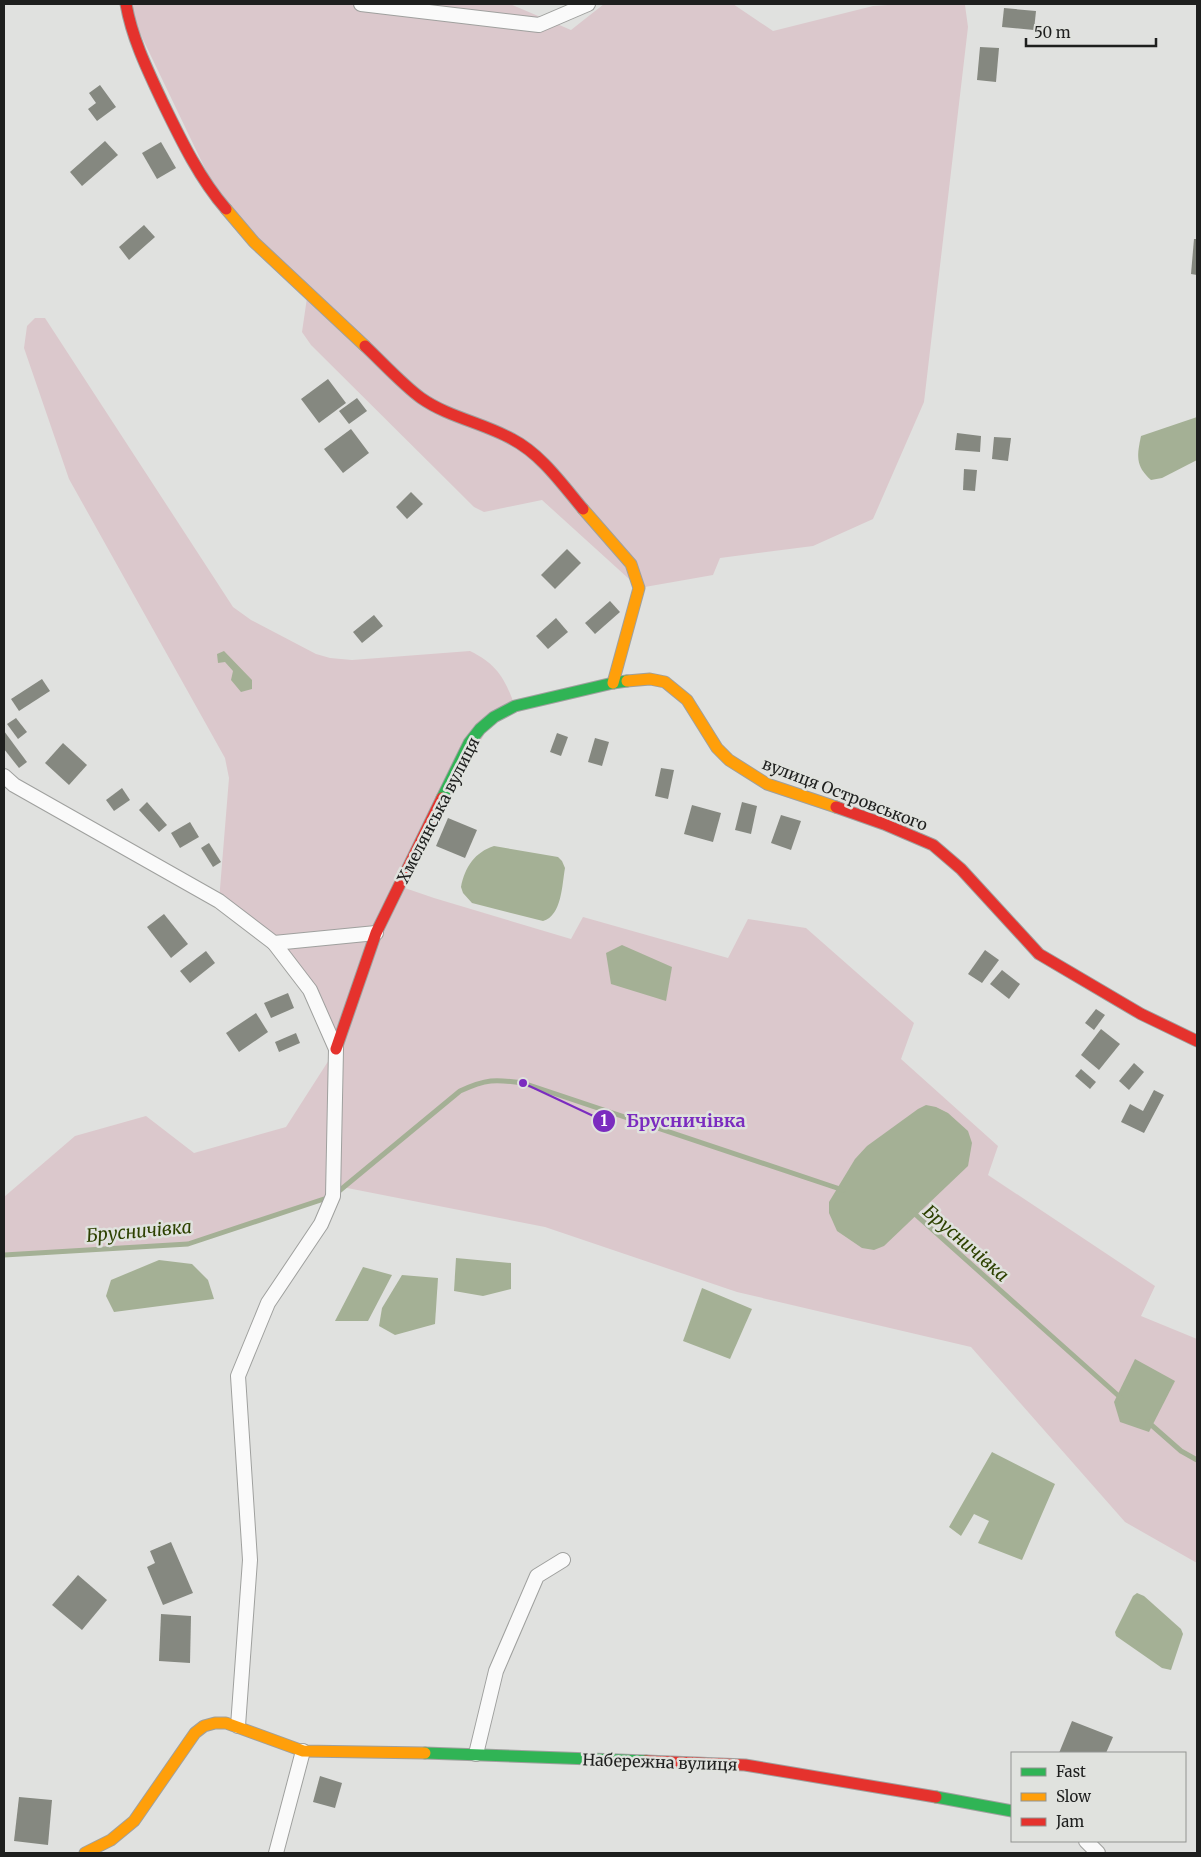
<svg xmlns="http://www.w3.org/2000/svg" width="1201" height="1857" font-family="Merriweather,serif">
<rect width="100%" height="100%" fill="#e0e1df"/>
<g fill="#dbc8cc">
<path d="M126 4H510L571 30 604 4H733L773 31 873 6 903 4H957L965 5 968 27 924 402 873 519 813 546 720 558 713 575 639 588 542 500 484 512 474 507 311 345 302 332 308 291 223 206Z"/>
<path d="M35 318H45L233 607 251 620 316 654 330 658 352 660 470 651C497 664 505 679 515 706L494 717 399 886 434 898 571 939 583 917 728 958 748 919 806 928 914 1023 901 1059 998 1146 988 1175 1155 1286 1141 1316 1197 1339V1563L1125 1522 971 1347 737 1292 545 1227 337 1186 333 1196 188 1244 4 1253V1197L75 1136 146 1116 194 1153 286 1127 336 1049 284 956 219 901 229 778 225 758 69 479 24 348 27 326Z"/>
</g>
<g fill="#a4b095">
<path d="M1197 417V460L1162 478 1151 480C1135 466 1137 455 1141 436Z"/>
<path d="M224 651 252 680V689L241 692 231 680 233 671 225 662 218 663 217 654Z"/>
<path d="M494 846 558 857 562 861 565 868C562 884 562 916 543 921L472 903 463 893 461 887C465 867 475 852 494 846Z"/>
<path d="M622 945 672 967 666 1001 611 984 606 953Z"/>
<path d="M926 1105 936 1107 948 1113 968 1131 972 1143 968 1166 884 1246 874 1250 862 1248 837 1231 829 1213V1202L855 1159 867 1146 918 1109Z"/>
<path d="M456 1258 511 1263V1289L483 1296 454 1291Z"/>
<path d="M159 1260 192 1264 208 1280 214 1299 114 1312 106 1296 111 1280Z"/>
<path d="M363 1267 392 1275 368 1321H335Z"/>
<path d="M402 1275 438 1278 435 1324 395 1335 379 1326 382 1308Z"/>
<path d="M702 1288 752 1309 730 1359 683 1341Z"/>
<path d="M1135 1359 1175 1381 1149 1432 1120 1422 1114 1402Z"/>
<path d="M992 1452 1055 1484 1022 1560 978 1543 989 1521 974 1514 961 1536 949 1527Z"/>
<path d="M1137 1593 1144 1596 1181 1629 1183 1634 1171 1670 1162 1668 1116 1636 1115 1632 1133 1596Z"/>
</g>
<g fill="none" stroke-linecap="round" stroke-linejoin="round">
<g stroke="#a4b095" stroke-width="5">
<path d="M910 1213 916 1215 1121 1398"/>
<path d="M4 1255 188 1244 333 1196 460 1091C486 1079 495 1079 523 1083L843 1190"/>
<path d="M1148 1422 1181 1451 1197 1460"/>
</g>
</g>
<g fill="#858880">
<path d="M1004 8 1036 11 1034 30 1002 27Z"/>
<path d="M980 47 999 48 996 82 977 80Z"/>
<path d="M100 85 116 107 97 121 88 109 96 103 89 93Z"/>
<path d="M105 141 118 155 82 186 70 172Z"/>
<path d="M161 142 176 168 157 179 142 153Z"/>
<path d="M144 225 155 237 129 260 119 247Z"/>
<path d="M1194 239H1197V275L1191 274Z"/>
<path d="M328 379 346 403 319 423 301 399Z"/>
<path d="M357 398 367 411 349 424 339 411Z"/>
<path d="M351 429 369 453 343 473 324 449Z"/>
<path d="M957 433 981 436 980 452 955 450Z"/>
<path d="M994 437 1011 438 1008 461 992 459Z"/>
<path d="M964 469 977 470 975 491 963 490Z"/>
<path d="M411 492 423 504 407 519 396 507Z"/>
<path d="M567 549 581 563 555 589 541 575Z"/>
<path d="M610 601 620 612 595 634 585 623Z"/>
<path d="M374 615 383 626 362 643 353 632Z"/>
<path d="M556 618 568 632 548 649 536 636Z"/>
<path d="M42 679 50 691 19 711 11 699Z"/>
<path d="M16 718 27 732 18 739 7 724Z"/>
<path d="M4 731 27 762 19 768 4 749Z"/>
<path d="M557 733 568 737 561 756 550 752Z"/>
<path d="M595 738 609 742 602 766 588 762Z"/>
<path d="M63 743 87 765 69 785 45 763Z"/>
<path d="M661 768 674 770 668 799 655 796Z"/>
<path d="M122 788 130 800 114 811 106 800Z"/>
<path d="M147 802 167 825 159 832 139 810Z"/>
<path d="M742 802 757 806 751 834 735 830Z"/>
<path d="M692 805 721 813 713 842 684 834Z"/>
<path d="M781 815 801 821 791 850 771 843Z"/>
<path d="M448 818 477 830 465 858 436 846Z"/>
<path d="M190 822 199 837 180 848 171 833Z"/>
<path d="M209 843 221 862 213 867 201 848Z"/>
<path d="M164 914 188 944 171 958 147 927Z"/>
<path d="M985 950 999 960 982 983 968 974Z"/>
<path d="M206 951 215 963 190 983 180 971Z"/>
<path d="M1002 970 1020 984 1009 999 990 984Z"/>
<path d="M288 993 294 1008 271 1018 264 1003Z"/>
<path d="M1096 1009 1105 1015 1094 1030 1085 1023Z"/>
<path d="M256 1013 268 1032 239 1052 226 1033Z"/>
<path d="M1101 1029 1120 1044 1099 1070 1081 1055Z"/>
<path d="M296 1033 300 1043 279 1052 275 1042Z"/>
<path d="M1134 1063 1144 1072 1129 1090 1119 1081Z"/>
<path d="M1081 1069 1096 1082 1090 1089 1075 1076Z"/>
<path d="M1154 1090 1164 1095 1144 1133 1121 1122 1130 1104 1143 1111Z"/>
<path d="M171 1542 193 1593 163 1605 147 1567 155 1563 150 1551Z"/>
<path d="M78 1575 107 1600 82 1630 52 1605Z"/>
<path d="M161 1614 191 1616 190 1663 159 1661Z"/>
<path d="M1072 1721 1113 1737 1106 1753H1059Z"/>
<path d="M320 1776 342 1783 335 1808 313 1802Z"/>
<path d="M19 1797 52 1800 48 1845 14 1841Z"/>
</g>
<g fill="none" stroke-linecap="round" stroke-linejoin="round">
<defs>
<g id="street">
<path d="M361 4 539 25 588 4"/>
<path d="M4 776 14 785 219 901 274 943 376 933"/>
<path d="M238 1726 250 1560 238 1376 268 1303 321 1224 333 1196 336 1049 310 990 274 943"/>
<path d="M476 1754 496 1671 537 1576 563 1560"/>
<path d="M1086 1841 1098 1853"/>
<path d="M276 1853 303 1751"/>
</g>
<g id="fast">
<path d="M442 798 469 743 480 729 494 717 515 706 613 683 627 681"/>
<path d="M425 1753 646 1761"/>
<path d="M936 1797 1012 1811"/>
</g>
<g id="slow">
<path d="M226 209 254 242 365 346"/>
<path d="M583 509 631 564 639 588 613 683"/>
<path d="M627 681 650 679 665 682 687 700 717 748 729 760 767 784 836 807"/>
<path d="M85 1853 111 1840 134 1821 195 1733 204 1726 215 1723H226L303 1751 425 1753"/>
</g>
<g id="jam">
<path d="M126 4C132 38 147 69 162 101 180 138 199 178 226 209"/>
<path d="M365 346C382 362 403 385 421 398 448 417 483 423 512 439 541 454 562 484 583 509"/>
<path d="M836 807 884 824 933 845 961 869 1039 954 1141 1014 1197 1041"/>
<path d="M336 1049 376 933 442 798"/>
<path d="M646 1761 745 1765 936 1797"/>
</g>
</defs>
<use href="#street" stroke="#9fa09e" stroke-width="16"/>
<use href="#fast" stroke="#9fa09e" stroke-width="13"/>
<use href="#slow" stroke="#9fa09e" stroke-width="13"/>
<use href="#jam" stroke="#9fa09e" stroke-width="13"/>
<use href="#street" stroke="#fafafa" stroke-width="14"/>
<use href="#fast" stroke="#30b455" stroke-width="11"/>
<use href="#slow" stroke="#ff9f0a" stroke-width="11"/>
<use href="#jam" stroke="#e5322d" stroke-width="11"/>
</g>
<g text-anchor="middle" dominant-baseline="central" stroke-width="5" stroke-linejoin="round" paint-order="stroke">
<g font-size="16" fill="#1e1f1e" stroke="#e0e2de">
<text transform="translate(845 794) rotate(21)">вулиця Островського</text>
<text transform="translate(438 810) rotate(-63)">Хмелянська вулиця</text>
<text transform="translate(660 1762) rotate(2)">Набережна вулиця</text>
</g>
<g font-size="18" font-style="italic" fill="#2d4101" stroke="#e0e2de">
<text transform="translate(139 1231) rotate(-5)">Брусничівка</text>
<text transform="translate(966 1243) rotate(41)">Брусничівка</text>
</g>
</g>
<path fill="none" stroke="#7b2cbf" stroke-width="2" d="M523 1083L604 1121"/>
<g fill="#7b2cbf" stroke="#e0e2de" stroke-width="2">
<circle cx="523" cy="1083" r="5"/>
<circle cx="604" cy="1121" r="12"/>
</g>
<g font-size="15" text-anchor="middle" font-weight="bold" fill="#fff">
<text x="604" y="1126">1</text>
</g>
<g font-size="18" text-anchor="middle" font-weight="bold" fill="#7b2cbf" stroke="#e0e2de" stroke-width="5" stroke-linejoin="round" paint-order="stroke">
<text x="686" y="1127">Брусничівка</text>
</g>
<rect width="1201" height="1857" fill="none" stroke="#1e1f1e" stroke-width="10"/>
<rect x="1011" y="1752" width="175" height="90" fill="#e0e2de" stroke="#929491"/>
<rect x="1021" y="1768" width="25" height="8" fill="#30b455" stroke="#929491"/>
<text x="1056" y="1777" font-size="15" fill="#1e1f1e">Fast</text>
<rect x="1021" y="1793" width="25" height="8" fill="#ff9f0a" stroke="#929491"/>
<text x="1056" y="1802" font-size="15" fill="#1e1f1e">Slow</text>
<rect x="1021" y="1818" width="25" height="8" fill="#e5322d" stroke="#929491"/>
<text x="1056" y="1827" font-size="15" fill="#1e1f1e">Jam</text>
<path d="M1026 38v8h130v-8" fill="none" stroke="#1e1f1e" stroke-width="2.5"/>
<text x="1034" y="38" font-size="15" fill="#1e1f1e" stroke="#e0e2de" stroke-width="4" paint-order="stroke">50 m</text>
</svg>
